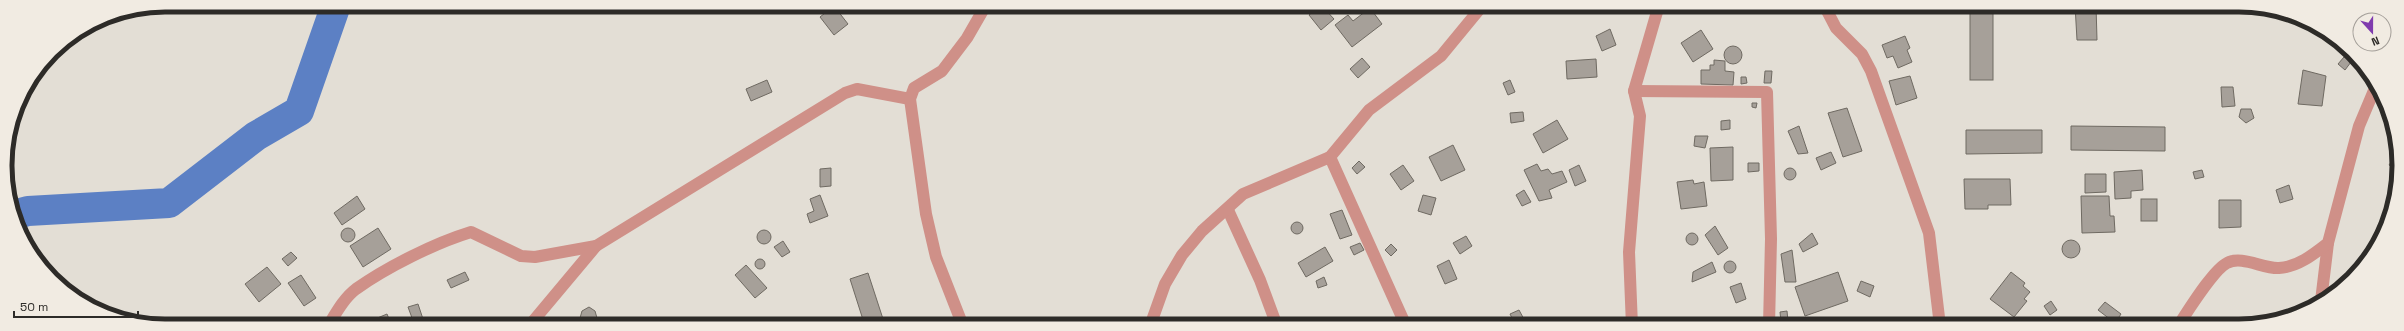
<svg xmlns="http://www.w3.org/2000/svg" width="2404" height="331" font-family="'Space Grotesk',sans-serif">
<rect width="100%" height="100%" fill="#e3ded5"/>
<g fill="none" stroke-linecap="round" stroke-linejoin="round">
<path stroke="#5c80c4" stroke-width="30" d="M13 215 28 211 169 203 256 136 299 111 336 5"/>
</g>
<g fill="#a6a099" stroke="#6f6a62">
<path d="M1321 5 1334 19 1321 30 1309 15Z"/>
<rect x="1970" y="5" width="23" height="75"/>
<path d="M2075 5H2096L2097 40H2077Z"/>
<path d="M834 6 848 24 834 35 820 17Z"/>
<path d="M1370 8 1382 24 1352 47 1335 25 1348 15 1353 21Z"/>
<path d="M1610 29 1616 45 1602 51 1596 36Z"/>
<path d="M1701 30 1713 49 1693 62 1681 43Z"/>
<path d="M1905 36 1910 48 1907 50 1912 62 1898 68 1893 56 1887 58 1882 45Z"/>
<circle cx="1733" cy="55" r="9"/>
<path d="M2344 57 2351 62 2345 70 2338 64Z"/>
<path d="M1362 58 1370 67 1358 78 1350 69Z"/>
<path d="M1596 59 1597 77 1567 79 1566 61Z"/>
<path d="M1714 60 1725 61V71L1734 72 1733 85 1701 84V70H1710V65H1714Z"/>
<path d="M2303 70 2326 76 2322 106 2298 104Z"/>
<path d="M1765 71H1772L1771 83H1764Z"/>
<path d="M1910 76 1917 98 1896 105 1889 81Z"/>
<path d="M1741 77H1746L1747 83 1741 84Z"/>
<path d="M767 80 772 92 751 101 746 89Z"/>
<path d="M1510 80 1515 92 1508 95 1503 83Z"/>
<path d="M2221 87H2233L2235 106 2222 107Z"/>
<path d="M1752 103H1757L1756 108 1752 107Z"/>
<path d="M1847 108 1862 151 1843 157 1828 113Z"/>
<path d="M2241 109H2251L2254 118 2246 123 2239 117Z"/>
<path d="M1523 112 1524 121 1511 123 1510 113Z"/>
<path d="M1557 120 1568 139 1543 153 1533 134Z"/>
<path d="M1730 120V129L1721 130V121Z"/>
<path d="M1799 126 1808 153 1798 154 1788 131Z"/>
<path d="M2071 126 2165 127V151L2071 150Z"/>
<path d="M1966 130H2042V153L1966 154Z"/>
<path d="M1695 136H1708L1705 148 1694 146Z"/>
<path d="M1453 145 1465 170 1441 181 1429 157Z"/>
<path d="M1733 147V180L1711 181 1710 148Z"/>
<path d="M1831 152 1836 163 1821 170 1816 158Z"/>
<path d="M2396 155 2398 172 2389 165Z"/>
<path d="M1359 161 1365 167 1357 174 1352 168Z"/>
<path d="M1748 163H1759V171L1748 172Z"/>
<path d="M1537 164 1541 171 1548 169 1552 174 1562 171 1567 182 1549 190 1552 198 1539 201 1524 170Z"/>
<path d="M1403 165 1414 181 1401 190 1390 174Z"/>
<path d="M1579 165 1586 181 1575 186 1569 170Z"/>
<circle cx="1790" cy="174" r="6"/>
<path d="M831 168V186L820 187V169Z"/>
<path d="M2142 170 2143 190 2131 191V198L2115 199 2114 172Z"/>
<path d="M2202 170 2204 177 2195 179 2193 172Z"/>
<path d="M2085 174H2106V192L2085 193Z"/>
<path d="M1964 179H2010L2011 205H1988V209H1965Z"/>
<path d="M1693 180 1694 184 1704 182 1707 206 1681 209 1677 182Z"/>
<path d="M2289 185 2293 199 2280 203 2276 190Z"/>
<path d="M1524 190 1531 202 1522 206 1516 195Z"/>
<path d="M820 195 828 216 810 223 807 214 814 211 810 199Z"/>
<path d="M1423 195 1436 198 1431 215 1418 211Z"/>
<path d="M357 196 365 209 342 225 334 213Z"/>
<path d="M2081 196H2109L2110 216H2114L2115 232 2082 233Z"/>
<rect x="2141" y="199" width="16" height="22"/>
<path d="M2219 200H2241V227L2219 228Z"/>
<path d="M1342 210 1352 235 1340 239 1330 214Z"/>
<circle cx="1297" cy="228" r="6"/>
<path d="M1715 226 1728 248 1718 255 1705 235Z"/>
<circle cx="348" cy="235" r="7"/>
<path d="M378 228 391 249 363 267 350 246Z"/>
<circle cx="764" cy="237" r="7"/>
<circle cx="1692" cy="239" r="6"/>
<path d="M1812 233 1818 244 1803 252 1799 244Z"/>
<path d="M1466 236 1472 246 1460 254 1453 243Z"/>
<circle cx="2071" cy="249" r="9"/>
<path d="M783 241 790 252 782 257 774 247Z"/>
<path d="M1360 243 1364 250 1354 255 1350 247Z"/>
<path d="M1391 244 1397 250 1391 256 1385 250Z"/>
<path d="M1325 247 1333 261 1306 277 1298 263Z"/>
<path d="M1792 250 1796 282H1785L1781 254Z"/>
<path d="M291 252 297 258 288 266 282 259Z"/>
<circle cx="760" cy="264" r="5"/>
<path d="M1449 260 1457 279 1445 284 1437 266Z"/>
<circle cx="1730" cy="267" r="6"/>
<path d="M1712 262 1716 272 1692 282 1693 272Z"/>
<path d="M746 265 767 288 755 298 735 275Z"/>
<path d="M267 267 281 284 259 302 245 284Z"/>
<path d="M465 272 469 280 451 288 447 280Z"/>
<path d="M1838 272 1848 301 1805 316 1795 287Z"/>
<path d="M2011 272 2025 283 2023 286 2030 292 2024 299 2027 301 2014 317 1990 299Z"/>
<path d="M868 273 884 322 874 326H865L850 279Z"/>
<path d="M301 275 316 298 304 306 288 283Z"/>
<path d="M1324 277 1327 285 1318 288 1316 281Z"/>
<path d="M1861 281 1874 286 1870 297 1857 291Z"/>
<path d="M1741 283 1746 299 1736 303 1730 287Z"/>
<path d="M2051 301 2057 310 2050 315 2044 306Z"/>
<path d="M2105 302 2121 314 2115 323 2098 310Z"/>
<path d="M418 304 425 325 423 326H415L408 307Z"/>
<path d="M589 307 595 311 597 318 592 323H585L580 318 582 311Z"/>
<path d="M1519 310 1525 321 1516 326 1510 314Z"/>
<path d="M1787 311 1788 321 1781 322 1780 312Z"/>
<path d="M387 314 392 326H378L375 319Z"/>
</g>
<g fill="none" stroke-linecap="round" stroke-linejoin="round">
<g stroke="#cf9088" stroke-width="12">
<path d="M1824 5 1836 28 1862 54 1871 71 1929 233 1940 326"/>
<path d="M1634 91 1767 92 1771 239 1769 326"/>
<path d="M1330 157 1406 326"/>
<path d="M1228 210 1260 280 1277 326"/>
<path d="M2321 301 2328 243"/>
<path d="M328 326C336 313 344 298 356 289 387 267 435 243 471 232L521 256 535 257 596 246 845 93 857 89 910 99"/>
<path d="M529 326 596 246"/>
<path d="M963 326 936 257 926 214 910 99 914 88 942 71 967 38 986 5"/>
<path d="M1150 326 1165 284 1182 255 1202 231 1243 194 1330 157 1369 110 1441 56 1483 5"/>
<path d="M1632 326 1629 252 1640 116 1634 91 1659 5"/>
<path d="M2178 326C2188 311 2213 270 2227 263 2242 255 2263 269 2279 268 2298 267 2314 254 2328 243L2359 126 2375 88"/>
</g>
</g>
<path d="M0 0H2404V331H0ZM165 12H2239A153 153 0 0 1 2392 165V166A153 153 0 0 1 2239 319H165A153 153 0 0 1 12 166V165A153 153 0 0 1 165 12Z" fill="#f1ebe2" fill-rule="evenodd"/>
<path fill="none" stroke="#2d2b28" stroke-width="5" d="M165 12H2239A153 153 0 0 1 2392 165V166A153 153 0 0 1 2239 319H165A153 153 0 0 1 12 166V165A153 153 0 0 1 165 12Z"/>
<g transform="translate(2372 32) rotate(159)"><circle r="19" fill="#f1ebe2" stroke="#a39e98"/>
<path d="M0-3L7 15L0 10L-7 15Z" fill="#7f3bae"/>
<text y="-6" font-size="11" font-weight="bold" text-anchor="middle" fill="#2d2b28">N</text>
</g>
<path d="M14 311v6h124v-6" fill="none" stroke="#2d2b28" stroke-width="2"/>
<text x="20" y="311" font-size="12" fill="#2d2b28" stroke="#f1ebe2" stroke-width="3" paint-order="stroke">50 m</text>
</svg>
